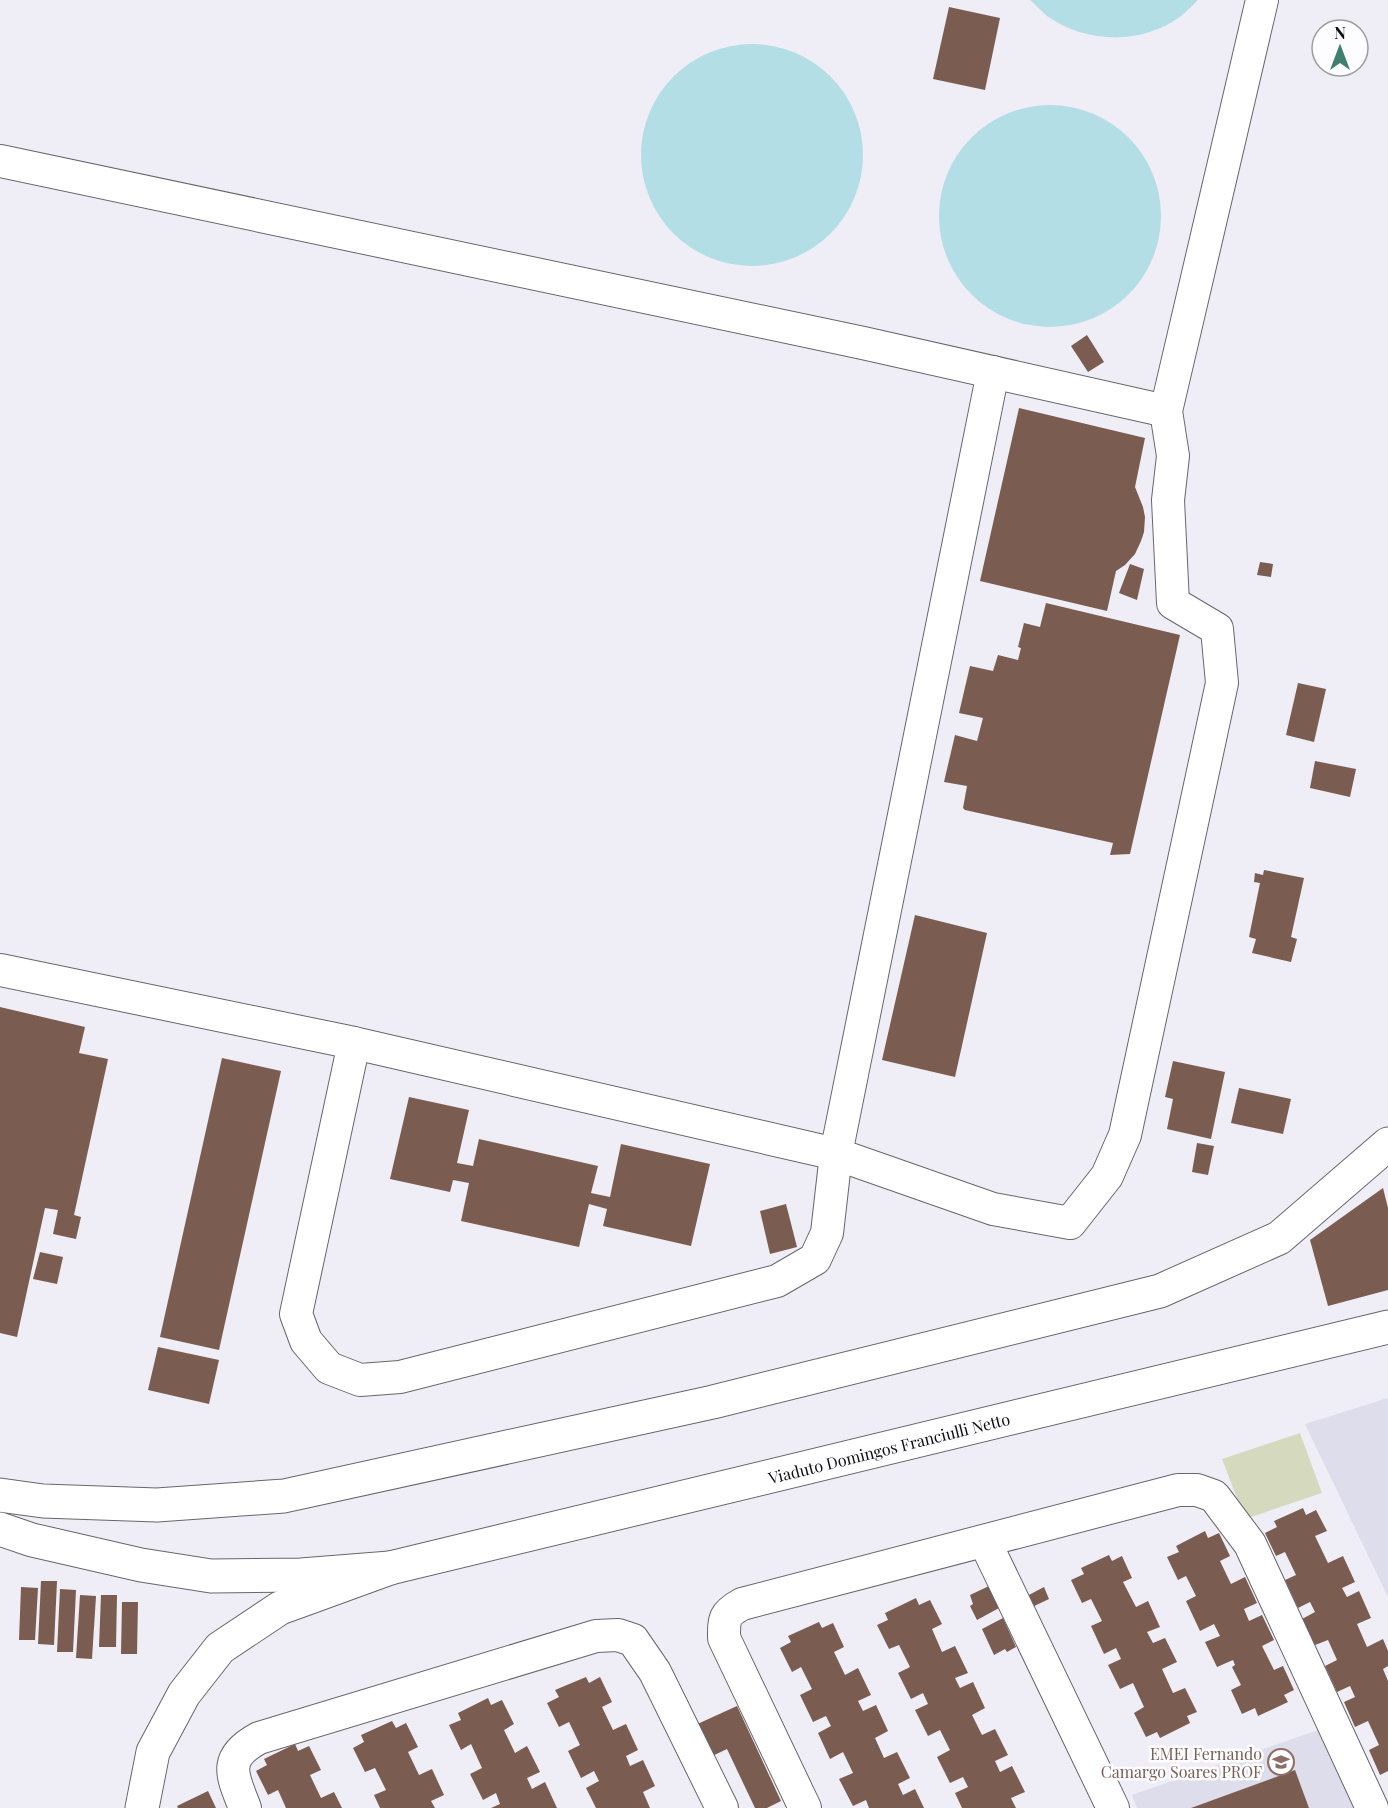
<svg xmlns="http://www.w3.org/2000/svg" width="1388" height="1808" font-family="'Playfair Display',serif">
<rect width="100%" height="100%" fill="#efeef6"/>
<g fill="#deddeb">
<path d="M1388 1398V1597L1305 1424Z"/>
<path d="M1321 1729 1356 1808H1137L1132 1795Z"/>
</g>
<path fill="#d5dabe" d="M1300 1433 1322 1493 1245 1519 1222 1459Z"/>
<g fill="#b4dee5">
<path d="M1030 0H1198C1193 5 1187 11 1181 16 1143 45 1086 44 1047 16 1041 11 1036 5 1030 0Z"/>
<circle cx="752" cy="155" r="111"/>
<circle cx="1050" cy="216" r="111"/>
</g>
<g fill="#7b5c51">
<path d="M949 7 1000 18 985 90 933 79Z"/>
<path d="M1087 335 1104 362 1088 372 1071 346Z"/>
<path d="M1019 408 1145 438 1135 487 1143 507 1145 517 1144 532 1141 541 1135 554 1125 565 1116 571 1107 611 980 581Z"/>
<path d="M1260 562 1273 564 1271 577 1257 575Z"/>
<path d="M1130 564 1144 569 1137 600 1119 593Z"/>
<path d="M1046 603 1180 635 1130 854 1110 855 1113 843 965 810 963 808 967 786 944 782 955 735 977 741 983 718 959 713 970 666 993 671 998 655 1018 660 1021 648 1018 647 1024 623 1040 627Z"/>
<path d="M1298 683 1326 689 1314 742 1286 735Z"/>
<path d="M1315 761 1356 769 1350 797 1310 788Z"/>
<path d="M1264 870 1304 878 1291 937 1297 939 1291 962 1252 953 1256 939 1249 937 1260 883 1254 882 1255 873 1263 875Z"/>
<path d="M915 915 987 933 955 1077 882 1060Z"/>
<path d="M0 1007 85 1027 79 1053 108 1059 74 1215 81 1217 76 1239 53 1234 58 1210 45 1208 17 1337 0 1333Z"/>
<path d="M222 1058 281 1071 219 1350 160 1337Z"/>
<path d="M1173 1061 1225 1072 1211 1139 1167 1129 1173 1099 1165 1097Z"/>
<path d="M1239 1088 1291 1099 1283 1134 1231 1123Z"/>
<path d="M409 1097 469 1110 457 1163 473 1166 479 1139 598 1166 591 1193 610 1197 621 1144 710 1164 691 1246 603 1226 607 1209 589 1204 579 1247 461 1221 469 1183 453 1180 450 1192 390 1179Z"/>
<path d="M1197 1143 1214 1146 1208 1175 1192 1172Z"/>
<path d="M1383 1188 1388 1208V1290L1328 1306 1310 1240Z"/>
<path d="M786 1204 797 1247 770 1254 760 1211Z"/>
<path d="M40 1252 63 1257 57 1284 33 1279Z"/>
<path d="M158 1347 219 1360 209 1404 148 1390Z"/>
<path d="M1303 1508 1306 1515 1316 1510 1327 1531 1315 1536 1328 1563 1343 1556 1355 1582 1342 1588 1347 1597 1359 1591 1371 1618 1357 1624 1367 1647 1383 1639 1388 1651V1666L1383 1669 1388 1681V1771L1380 1775 1369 1750 1379 1745 1368 1721 1355 1727 1344 1702 1355 1697 1350 1686 1337 1692 1325 1666 1337 1660 1328 1640 1315 1645 1302 1619 1315 1612 1310 1602 1298 1608 1285 1580 1296 1575 1285 1552 1276 1556 1265 1533 1277 1527 1274 1521Z"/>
<path d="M1205 1531 1208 1538 1219 1533 1230 1556 1220 1561 1231 1584 1245 1577 1257 1603 1244 1609 1249 1621 1262 1615 1274 1640 1262 1646 1274 1670 1283 1666 1294 1690 1284 1695 1288 1702 1258 1716 1255 1708 1242 1714 1231 1690 1241 1685 1232 1667 1235 1665 1233 1660 1217 1667 1205 1642 1220 1636 1214 1624 1200 1631 1186 1601 1196 1596 1186 1576 1178 1580 1167 1557 1179 1552 1176 1546Z"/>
<path d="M1109 1555 1112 1561 1122 1556 1132 1578 1123 1582 1136 1607 1148 1601 1160 1627 1147 1632 1153 1643 1165 1638 1177 1662 1162 1669 1173 1693 1185 1688 1197 1712 1187 1716 1190 1723 1160 1738 1157 1732 1146 1737 1134 1713 1144 1707 1133 1683 1120 1689 1108 1665 1121 1659 1116 1648 1104 1654 1091 1626 1102 1621 1091 1599 1082 1603 1071 1580 1084 1574 1081 1568Z"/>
<path d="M41 1581H57L54 1645 38 1644Z"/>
<path d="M989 1586 999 1608 977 1620 970 1606 973 1604 970 1595Z"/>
<path d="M21 1587 38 1588 35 1640H19Z"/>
<path d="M1044 1587 1049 1599 1030 1608 1025 1597Z"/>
<path d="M60 1589 76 1590 73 1652H57Z"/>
<path d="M80 1595 96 1596 92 1659 76 1658Z"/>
<path d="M101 1595H117L116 1647H99Z"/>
<path d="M916 1598 919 1605 930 1600 942 1624 932 1629 942 1652 955 1646 968 1673 955 1678 960 1688 973 1682 985 1708 972 1715 982 1735 995 1729 1008 1755 995 1761 1000 1772 1012 1766 1025 1792 1011 1798 1016 1808H962L955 1793 968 1787 963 1777 950 1783 937 1757 950 1750 940 1730 928 1736 915 1710 928 1704 923 1693 911 1699 898 1673 910 1667 899 1645 889 1649 877 1625 888 1620 885 1613Z"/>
<path d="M122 1602H138L137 1654H121Z"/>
<path d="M1003 1618 1016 1647 1007 1652 1005 1649 994 1655 982 1629Z"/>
<path d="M819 1622 822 1628 833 1623 844 1647 834 1652 845 1675 858 1668 871 1695 858 1701 863 1711 876 1705 888 1731 875 1738 884 1758 897 1752 910 1778 898 1784 903 1795 915 1789 924 1808H869L866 1800 853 1806 839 1779 853 1773 843 1752 830 1759 818 1733 831 1726 826 1716 813 1722 800 1695 812 1689 801 1667 792 1672 780 1648 791 1642 788 1636Z"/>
<path d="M586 1677 589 1683 600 1677 612 1702 602 1707 613 1730 626 1724 638 1750 626 1756 630 1766 643 1760 655 1786 643 1792 650 1808H596L586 1788 599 1781 594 1771 581 1778 568 1751 580 1745 569 1722 559 1727 547 1703 559 1697 555 1690Z"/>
<path d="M488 1698 491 1705 502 1700 514 1724 504 1730 515 1753 527 1746 540 1772 527 1778 532 1789 545 1782 557 1808H491L500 1804 496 1793 483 1800 470 1774 482 1768 471 1744 461 1750 449 1725 461 1720 458 1713Z"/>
<path d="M737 1706 781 1801 767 1808H755L727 1749 708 1758 693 1726Z"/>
<path d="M392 1721 396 1728 406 1723 418 1747 408 1752 419 1775 432 1769 444 1795 431 1801 435 1808H380L374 1795 386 1790 375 1768 365 1772 353 1748 364 1742 361 1735Z"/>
<path d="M295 1744 298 1751 309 1746 321 1770 310 1775 321 1798 334 1792 342 1808H286L278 1790 268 1795 256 1771 267 1765 264 1759Z"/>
<path d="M1295 1770 1309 1808H1191Z"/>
<path d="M208 1791 216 1808H178L177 1806Z"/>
</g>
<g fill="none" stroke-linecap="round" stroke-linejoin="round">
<defs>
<g id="minor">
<path d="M0 161 863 343 1166 411"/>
<path d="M0 970 354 1043 836 1154 993 1209 1070 1223 1107 1176 1125 1135 1222 683 1217 629 1173 603 1168 500 1173 456 1166 411 1262 0"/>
<path d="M354 1043 296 1314 306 1341 329 1368 360 1380 400 1377 777 1281 815 1259 827 1233 836 1154 993 372"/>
<path d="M985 1542 1113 1808"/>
<path d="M245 1808C232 1775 222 1758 259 1738L596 1636 618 1635 633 1640 655 1672 722 1808"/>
<path d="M805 1808 724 1638C724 1618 724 1614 742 1604L1178 1490H1197L1214 1496 1250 1544 1372 1808"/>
</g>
<path id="major" d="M142 1808 153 1752 184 1694 220 1648 280 1608 390 1568 1388 1327"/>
<g id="highway">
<path d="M0 1495 43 1501 157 1505 284 1496 713 1402 1160 1291 1279 1238 1388 1144"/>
<path d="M0 1529 32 1540 141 1565 211 1576 301 1575 390 1568"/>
</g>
</defs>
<use href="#minor" stroke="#67666c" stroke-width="34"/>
<use href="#major" stroke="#67666c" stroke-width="35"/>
<use href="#highway" stroke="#67666c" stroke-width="35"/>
<use href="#minor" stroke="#fff" stroke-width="32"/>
<use href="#major" stroke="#fff" stroke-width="33"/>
<use href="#highway" stroke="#fff" stroke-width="33"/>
</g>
<defs>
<symbol id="school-ring" viewBox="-11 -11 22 22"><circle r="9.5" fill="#fdfcfe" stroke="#8d6e63" stroke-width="1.5"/><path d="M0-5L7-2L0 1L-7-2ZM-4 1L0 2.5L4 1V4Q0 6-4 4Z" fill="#8d6e63"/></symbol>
</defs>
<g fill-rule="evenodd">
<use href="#school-ring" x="1266" y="1747" width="30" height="30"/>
</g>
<g text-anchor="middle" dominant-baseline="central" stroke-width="5" stroke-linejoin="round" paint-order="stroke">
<g font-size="16" fill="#0e0e10" stroke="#fdfcfe">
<text transform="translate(889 1448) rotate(-14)">Viaduto Domingos Franciulli Netto</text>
</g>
<g font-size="16" fill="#785e54" stroke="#fdfcfe" text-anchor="end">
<text x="1262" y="1753">EMEI Fernando<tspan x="1262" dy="18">Camargo Soares PROF</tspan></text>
</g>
</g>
<g transform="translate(1340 48)"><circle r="28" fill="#fdfcfe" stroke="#9d9d9f" stroke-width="1.5"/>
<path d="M0-4.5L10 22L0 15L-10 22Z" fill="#407f6e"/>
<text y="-9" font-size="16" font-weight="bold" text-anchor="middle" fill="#0e0e10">N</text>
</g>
</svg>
